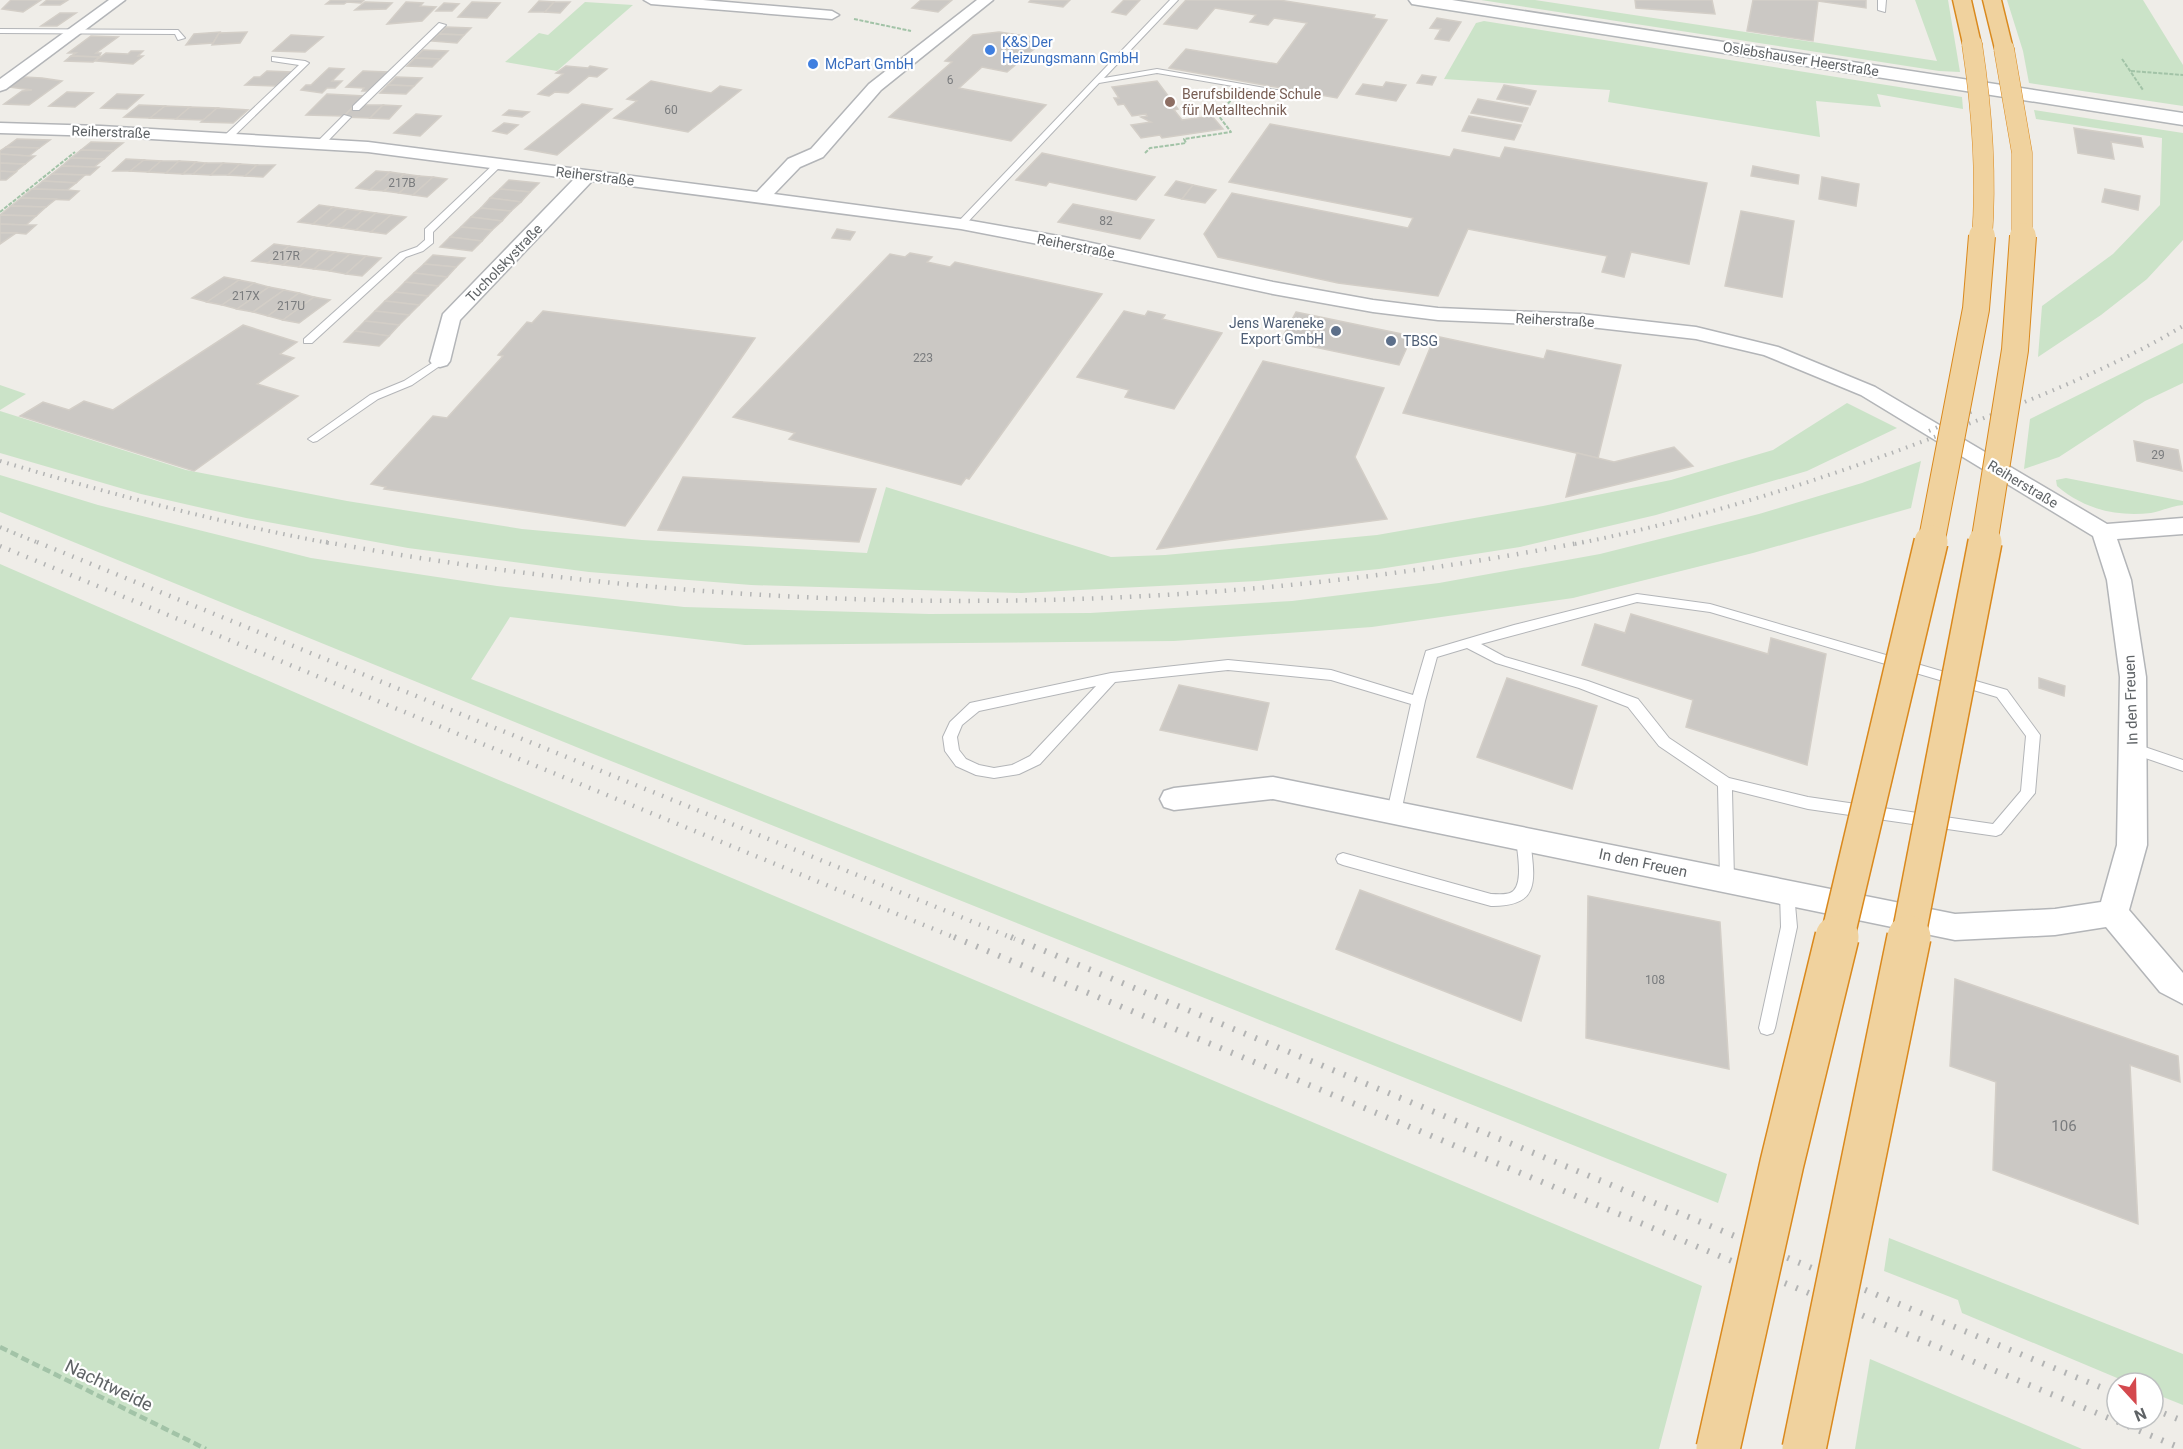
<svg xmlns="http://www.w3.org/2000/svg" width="2183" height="1449" font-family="Roboto,sans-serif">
<rect width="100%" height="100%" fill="#efede8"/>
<g fill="#cbe3c8">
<path d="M1481 0H1535L1937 61 1915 0H1948L1960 72 1939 71Z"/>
<path d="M2007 0H2143L2183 65V106L2029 83 2023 51Z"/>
<path d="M585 2 633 5 557 71 505 62 539 33 548 35Z"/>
<path d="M1484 21 1962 97 1963 109 1877 94 1881 107 1816 101 1820 137 1608 102 1610 90 1444 79 1476 23Z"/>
<path d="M2034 110 2183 133V240L2147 279 2101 315 2038 357 2042 306 2113 254 2160 205 2162 138 2036 119Z"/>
<path d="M2183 343V383L2145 401 2059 457 2024 469 2030 419Z"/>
<path d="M0 385 26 394 0 410Z"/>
<path d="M1847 403 1897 428 1807 471 1656 515 1520 547 1379 569 1258 581 1021 593 751 585 589 572 408 548 246 518 141 494 0 453V411L186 470 347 501 522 529 642 540 867 553 886 487 1111 557 1165 555 1377 535 1543 506 1671 480 1773 450Z"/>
<path d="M1921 461 1911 508 1753 553 1573 598 1372 627 1174 641 745 645 510 617 471 679 1727 1174 1718 1203 591 753 0 512V475L98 505 311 558 497 586 684 607 929 614 1090 613 1292 601 1439 583 1600 554 1759 514 1862 483Z"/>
<path d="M2066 478 2183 501V505C2171 506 2162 511 2151 513 2116 517 2084 509 2057 486L2056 480Z"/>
<path d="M0 564 418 746 1702 1286 1659 1449H0Z"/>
<path d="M1889 1238 2183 1354V1405L2153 1393V1383H2129L1962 1313 1958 1300 1884 1271Z"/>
<path d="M1870 1359 2082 1449H1855Z"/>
</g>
<g fill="#cbc8c4" stroke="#d3cec7" stroke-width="1.5">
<path d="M11 0H41L23 12 2 9Z"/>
<path d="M47 0H68L60 5H41Z"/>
<path d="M331 0H364L361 3 347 2 344 4H326Z"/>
<path d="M921 0H952L938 12 912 8Z"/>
<path d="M1031 0H1070L1063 7 1029 2Z"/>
<path d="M1124 0H1140L1126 15 1112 12Z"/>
<path d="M1186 0H1279L1375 15 1373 18 1387 20 1337 98 1169 68 1186 49 1277 64 1307 23 1274 18 1268 25 1250 22 1256 15 1215 8 1197 29 1164 24Z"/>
<path d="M1635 0H1712L1715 14 1636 8Z"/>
<path d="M1753 0H1866V8L1818 1 1813 41 1747 31Z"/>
<path d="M539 1 554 2 545 12H529Z"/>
<path d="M365 2 392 3 386 9 355 10Z"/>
<path d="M406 2 423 3 420 6 436 7 422 21 387 24Z"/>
<path d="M472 2 500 3 487 18 458 17Z"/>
<path d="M554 2H570L560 13 545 12Z"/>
<path d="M444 3 459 4 452 11H436Z"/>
<path d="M60 13H76L57 26H41Z"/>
<path d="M1437 18 1461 22 1449 41 1435 39 1441 29 1430 28Z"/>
<path d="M446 27 471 28 464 35 439 34Z"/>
<path d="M220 32 213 43 186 45 194 34Z"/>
<path d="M247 32 240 43 212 45 219 33Z"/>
<path d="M999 32 1046 39 1007 72 982 67 959 88 1046 105 1011 141 889 117 952 62 945 61 973 35Z"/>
<path d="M439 34 464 35 457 43 431 41Z"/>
<path d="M291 35 323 37 305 52 273 51Z"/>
<path d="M91 36 118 37 96 53H101L99 57 71 56 76 53H68Z"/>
<path d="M423 50 448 51 440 59 415 58Z"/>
<path d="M131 51H143L138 56H143L133 64 95 61 106 53 128 54Z"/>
<path d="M71 56 99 57 93 62 65 61Z"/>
<path d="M415 58 440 59 432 67 407 66Z"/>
<path d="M566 66 588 68 590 66 607 69 597 77 589 76 568 93 555 92 549 96 538 94 563 74 556 73Z"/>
<path d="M329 68 344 69 332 81H342L335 88H327L322 93 301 90 306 85H311Z"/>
<path d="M267 71 291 72 276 86 245 85 254 77H260Z"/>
<path d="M363 71 388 72 369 91H362L364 88 346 87Z"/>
<path d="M1422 75 1436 77 1432 85 1417 83Z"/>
<path d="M24 77 42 78 62 81 29 105 4 104 22 91 32 90 9 87Z"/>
<path d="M396 77 422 78 414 86 388 85Z"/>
<path d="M651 81 711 93 720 86 741 90 688 132 614 118 637 101 627 99Z"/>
<path d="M1157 81 1178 109 1174 110 1182 120 1212 116 1223 129 1162 138 1160 135 1141 138 1131 125 1151 122 1141 117 1147 116 1146 114 1132 116 1124 104 1118 105 1114 98H1119L1112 87Z"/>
<path d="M1386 82 1406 85 1396 101 1356 94 1363 84 1383 87Z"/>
<path d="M388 85 414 86 406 94 380 93Z"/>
<path d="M1504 85 1536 91 1530 105 1497 99Z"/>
<path d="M67 92 93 93 75 107 49 106Z"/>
<path d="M117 94 143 95 127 109 101 108Z"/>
<path d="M327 94 364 96 344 116 306 115Z"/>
<path d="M1478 99 1528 108 1522 122 1471 113Z"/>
<path d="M582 104 612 109 557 155 525 149Z"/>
<path d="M139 105 165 106 150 118 124 117Z"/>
<path d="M365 105H383L370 118 343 117 352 108H361Z"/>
<path d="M383 105 401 106 389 119 370 118Z"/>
<path d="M165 106 190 107 176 119 150 118Z"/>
<path d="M190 107 218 108 203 120 176 119Z"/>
<path d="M217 108 248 110 233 123 201 122Z"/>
<path d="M509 110 529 112 522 117 503 115Z"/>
<path d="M416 114 441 116 420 136 394 133Z"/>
<path d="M1469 116 1521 125 1514 140 1462 131Z"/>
<path d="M504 123 518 125 507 134 493 131Z"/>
<path d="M1270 124 1450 157 1454 149 1500 158 1505 147 1707 183 1689 264 1631 252 1624 277 1602 272 1607 256 1468 229 1438 296 1338 283 1218 257 1204 234 1232 193 1408 228 1413 218 1229 182Z"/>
<path d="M2074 128 2141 138 2143 147 2111 142 2114 159 2078 153Z"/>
<path d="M17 139 50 140 39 148 6 147Z"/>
<path d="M91 142 123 143 113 151 81 150Z"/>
<path d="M6 147 39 148 29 156 0 154V151Z"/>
<path d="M81 150 113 151 104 159 71 158Z"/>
<path d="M1042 153 1155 177 1136 200 1049 182 1046 186 1016 180Z"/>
<path d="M0 154 29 156H35L25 164 0 163Z"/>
<path d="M71 158 104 159 94 167 62 166Z"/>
<path d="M126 159 144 160 130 171H113Z"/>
<path d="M144 160 161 161 148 172 130 171Z"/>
<path d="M161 161H179L166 173 148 172Z"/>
<path d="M179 161 196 162 183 174 166 173Z"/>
<path d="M196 162 206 163 193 174H183Z"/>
<path d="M0 163 19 164H25L15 172H9L0 171Z"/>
<path d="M206 163H223L211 175 193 174Z"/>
<path d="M223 163 240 164 228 175H211Z"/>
<path d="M240 164 257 165 245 176 228 175Z"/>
<path d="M257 165H275L263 177 245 176Z"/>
<path d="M62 166 94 167H99L90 175 52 174Z"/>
<path d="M1753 166 1799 175 1798 184 1751 176Z"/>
<path d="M0 171 15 172H16L6 180H0Z"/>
<path d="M376 171 390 172 370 190 356 188Z"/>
<path d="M390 172 404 174 384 191 370 190Z"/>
<path d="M52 174 85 175 76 183 43 181Z"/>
<path d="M404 174 419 176 399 193 384 191Z"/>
<path d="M419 176 433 177 413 195 399 193Z"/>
<path d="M433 177 447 179 427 197 413 195Z"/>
<path d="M1822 177 1859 184 1856 206 1819 199Z"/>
<path d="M509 180 539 183 530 192 500 189Z"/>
<path d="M43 181 76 183 67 190 33 189Z"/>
<path d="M1176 181 1193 185 1182 199 1165 195Z"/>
<path d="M1193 185 1216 190 1205 203 1182 199Z"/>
<path d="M32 189 67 190 79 191 69 200 21 198Z"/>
<path d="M500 189 530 192 521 202 490 198Z"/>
<path d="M2105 189 2140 196 2138 210 2102 202Z"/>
<path d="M21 198 56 199 46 207 11 206Z"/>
<path d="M490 198 521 202 511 211 481 208Z"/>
<path d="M1073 204 1154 220 1140 239 1058 222Z"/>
<path d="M319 205 333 207 313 224 298 222Z"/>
<path d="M11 206 46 207 36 216 0 215Z"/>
<path d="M333 207 347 209 327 226 313 224Z"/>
<path d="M481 208 511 211 502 221 471 217Z"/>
<path d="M347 209 362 211 342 228 327 226Z"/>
<path d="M362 211 376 213 356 230 342 228Z"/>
<path d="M1741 211 1794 221 1782 297 1725 286Z"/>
<path d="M376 213 391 215 371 232 356 230Z"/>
<path d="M0 215 36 216 26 225 0 224Z"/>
<path d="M391 215 406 217 386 234 371 232Z"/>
<path d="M471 217 502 221 492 230 461 227Z"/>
<path d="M0 224 26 225H36L26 234 16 233H0Z"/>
<path d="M461 227 492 230 482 241 450 237Z"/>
<path d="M837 229 855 232 850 240 832 238Z"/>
<path d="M0 233H16L0 244Z"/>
<path d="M450 237 482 241 472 251 440 247Z"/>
<path d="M274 244 289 246 268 263 252 261Z"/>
<path d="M289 246 304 248 283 265 268 263Z"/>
<path d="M304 248 319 250 299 267 283 265Z"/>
<path d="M319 250 335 252 314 269 299 267Z"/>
<path d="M335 252 350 254 330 271 314 269Z"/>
<path d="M910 253 932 257 927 262 950 267 955 262 1102 294 969 479 966 478 961 485 789 439 795 433 733 417 890 254 905 257Z"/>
<path d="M350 254 366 256 346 274 330 271Z"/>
<path d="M433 255 465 258 456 267 424 264Z"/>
<path d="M366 256 381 258 362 276 346 274Z"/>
<path d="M424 264 456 267 447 277 414 273Z"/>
<path d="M414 273 447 277 438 286 405 282Z"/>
<path d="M224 277 239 280 207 302 192 298Z"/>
<path d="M239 280 254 283 222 305 207 302Z"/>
<path d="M405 282 438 286 428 296 395 292Z"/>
<path d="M254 283 269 287 237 309 222 305Z"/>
<path d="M269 287 284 290 253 312 237 309Z"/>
<path d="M284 290 299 293 268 316 253 312Z"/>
<path d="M395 292 428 296 419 305 385 301Z"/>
<path d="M299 293 314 297 283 320 268 316Z"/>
<path d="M314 297 330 300 299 323 283 320Z"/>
<path d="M385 301 419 305 409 315 375 311Z"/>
<path d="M375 311 409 315 399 325 365 321Z"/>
<path d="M543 311 755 338 625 526 384 489 386 487 371 484 433 416 447 418 503 356 498 355 527 322 532 323Z"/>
<path d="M1124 311 1145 316 1148 311 1165 315 1162 319 1222 333 1174 409 1125 397 1129 390 1077 377Z"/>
<path d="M1296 312 1412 336 1399 365 1281 340Z"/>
<path d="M365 321 399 325 389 336 355 331Z"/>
<path d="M243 325 297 342 280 354 294 358 257 384 298 396 194 471 20 416 43 402 69 410 84 401 113 410Z"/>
<path d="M355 331 389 336 379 346 344 342Z"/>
<path d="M1435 336 1544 359 1547 350 1621 365 1598 458 1403 413Z"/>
<path d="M1263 361 1384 388 1355 457 1387 519 1157 549Z"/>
<path d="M2134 441 2178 450 2182 471 2137 461Z"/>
<path d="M1674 447 1693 466 1566 497 1577 453 1614 462Z"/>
<path d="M683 477 876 489 859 542 658 530Z"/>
<path d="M1631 614 1768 654 1771 638 1826 654 1807 765 1686 727 1693 700 1582 665 1595 624 1625 633Z"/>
<path d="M1507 678 1597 706 1572 789 1477 757Z"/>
<path d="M2039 678 2065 686 2064 696 2039 688Z"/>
<path d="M1179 685 1269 703 1257 750 1160 730Z"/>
<path d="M1360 890 1540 956 1521 1021 1336 949Z"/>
<path d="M1588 896 1720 922 1729 1069 1586 1038Z"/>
<path d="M1955 979 2178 1056 2180 1082 2130 1065 2138 1224 1993 1170 1996 1082 1950 1066Z"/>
</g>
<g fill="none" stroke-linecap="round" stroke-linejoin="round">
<defs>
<g id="lane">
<path d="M1170 0H1178L1104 78 1157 69 1276 90H1279V94L1157 73 1099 83 964 226H958V222Z"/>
<path d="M1878 0H1886L1885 12 1878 10Z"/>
<path d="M439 23 446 25 359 110H353V106Z"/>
<path d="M0 29 178 30 185 38 178 40 175 34 0 33Z"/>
<path d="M272 57 305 61 309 63 230 140H224V136L299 65 272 61Z"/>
<path d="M344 115 351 117 324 145H318V141Z"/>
<path d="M496 162 503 164 433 232V243L423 251 406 257 312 343H304V339L400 253 417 247 425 240V229Z"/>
<path d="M440 358 444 359V363L412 385 378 399 317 441 313 442 308 439 370 395 404 381Z"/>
<path d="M1637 594 1710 604 2007 690 2040 735 2035 793 2001 834 1996 836 1808 809 1732 790 1734 880 1732 884 1727 886 1722 884 1720 880 1718 786 1659 746 1628 707 1579 688 1496 663 1467 648 1437 657 1425 701 1401 812 1399 816H1389L1387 812 1411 704 1331 680 1228 670 1115 682 1040 764 1019 774 994 778 976 775 956 766 945 751 943 737 950 722 970 703 1111 673 1228 660 1331 670 1413 695 1426 651 1514 625ZM1637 602 1710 612 1997 697 2026 736 2021 791 1993 824 1808 797 1729 778 1669 738 1638 699 1588 681 1505 657 1481 644ZM1096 686 1030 756 1012 765 994 768 979 765 966 759 959 750 957 737 962 725 979 711Z"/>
<path d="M2133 743 2183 760V771L2128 752 2126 748 2128 744Z"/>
<path d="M1523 832 1528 834 1530 838C1534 877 1543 907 1491 906L1343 865 1338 863 1336 859 1338 855 1343 853 1491 894C1497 894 1505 895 1510 893 1525 887 1517 851 1516 838L1518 834Z"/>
<path d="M1787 887 1792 889 1794 893 1797 927 1775 1028 1773 1033 1767 1035 1761 1033 1759 1028 1781 927 1780 893 1782 889Z"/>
</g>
<g id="street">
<path d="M109 0H125L6 89 0 91V79Z"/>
<path d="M644 0H703L832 11 839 15 832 19 651 4Z"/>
<path d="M977 0H993L881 90 823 157 800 167 774 194 961 219 1064 237 1273 282 1373 300 1438 308 1581 314 1696 327 1778 347 1875 387 2107 524 2183 518V534L2117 539 2131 580 2146 677 2147 845 2129 910 2183 973V1004L2160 992 2106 927 2055 935 1955 940 1273 799 1174 810 1164 807 1160 799 1164 791 1174 788 1273 777 1955 914 2055 909 2101 902 2117 845 2120 677 2107 580 2093 536 1861 395 1764 355 1696 339 1581 326 1438 320 1373 312 1273 294 1064 249 961 229 592 181 460 320 450 361 447 365 440 367 433 365 430 361 443 314 574 179 368 152 101 136 0 133V123L101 126 368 142 757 192 788 159 811 149 869 84Z"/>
</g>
<path id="secondary" d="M1409 0H1452L2183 113V125L1418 5 1412 4Z"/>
<g id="highway">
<path d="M1953 0H1971L1981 44 1978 48H1966L1963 44Z"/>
<path d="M1983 0H2001L2013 49 2011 53H1997L1995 49Z"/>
</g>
</defs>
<use href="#lane" stroke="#b3b5b8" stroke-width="2"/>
<use href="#street" stroke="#b3b5b8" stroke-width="3"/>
<use href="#secondary" stroke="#b2b5b8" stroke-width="3"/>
<use href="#highway" stroke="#da891d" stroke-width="3"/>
<g stroke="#a2c3a7" stroke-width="2" stroke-dasharray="4 1.5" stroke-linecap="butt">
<path d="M854 19 911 31"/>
<path d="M2122 59 2143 90"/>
<path d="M2131 71 2183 75"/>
<path d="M1145 153 1150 148 1186 143 1184 139 1231 132 1218 115 1231 100"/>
<path d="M0 212 75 152"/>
</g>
<path stroke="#a2c3a7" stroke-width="4.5" stroke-dasharray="8 4" stroke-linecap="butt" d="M0 1347 206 1449"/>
<use href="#lane" fill="#fff" fill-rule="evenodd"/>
<use href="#street" fill="#fff" fill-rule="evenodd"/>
<use href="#secondary" fill="#fff" fill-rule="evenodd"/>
<use href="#highway" fill="#f0d29e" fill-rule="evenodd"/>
<g stroke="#b3b4b4" stroke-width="4" stroke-dasharray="1.5 6" stroke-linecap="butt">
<path d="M1929 431 1975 410"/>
<path d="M0 461C110 494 221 523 334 544"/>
<path d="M0 527 41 544"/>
<path d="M1575 544C1712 517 1846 472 1976 421 2046 394 2118 365 2183 326"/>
</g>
<g stroke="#b3b4b4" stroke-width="4.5" stroke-dasharray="1.5 8" stroke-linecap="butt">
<path d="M37 542 1015 939"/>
<path d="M326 542C740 618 1169 623 1583 542"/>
<path d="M0 546 958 939"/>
</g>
<g stroke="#b3b4b4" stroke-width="6" stroke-dasharray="2 10" stroke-linecap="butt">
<path d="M954 937 2183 1449"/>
<path d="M1011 937 2117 1394"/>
<path d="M2153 1409 2183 1421"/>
</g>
<defs>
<g id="highway-bridge-far3">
<path d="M1972 44C1982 109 1987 172 1982 238"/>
<path d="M2004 49 2022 153V238"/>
</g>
<g id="highway-bridge-far2">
<path d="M1931 544 1976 309 1982 236"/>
<path d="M1984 544 2015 350 2023 236"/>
</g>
<g id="highway-bridge-far1">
<path d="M1837 939 1931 542"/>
<path d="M1908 939 1985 542"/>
</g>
<g id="highway-bridge">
<path d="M1718 1449 1782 1163 1837 937"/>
<path d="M1804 1449 1909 937"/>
</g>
</defs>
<use href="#highway-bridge-far3" stroke="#da891d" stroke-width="21" stroke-linecap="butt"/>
<use href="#highway-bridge-far2" stroke="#da891d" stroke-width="28" stroke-linecap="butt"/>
<use href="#highway-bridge-far1" stroke="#da891d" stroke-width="36" stroke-linecap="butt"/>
<use href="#highway-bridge" stroke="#da891d" stroke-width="46" stroke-linecap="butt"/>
<use href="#highway-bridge-far3" stroke="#f0d29e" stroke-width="20"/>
<use href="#highway-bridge-far2" stroke="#f0d29e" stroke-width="26"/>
<use href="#highway-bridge-far1" stroke="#f0d29e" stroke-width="33"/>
<use href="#highway-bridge" stroke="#f0d29e" stroke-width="43"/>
</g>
<g fill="#3f7fe0" stroke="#fff" stroke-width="2">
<circle cx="990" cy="50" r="6"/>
<circle cx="813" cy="64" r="6"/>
</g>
<circle fill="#8d6e63" stroke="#fff" stroke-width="2" cx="1170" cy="102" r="6"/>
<g fill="#5c6f8a" stroke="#fff" stroke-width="2">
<circle cx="1336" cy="331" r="6"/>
<circle cx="1391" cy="341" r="6"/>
</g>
<g text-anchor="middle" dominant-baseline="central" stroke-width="4.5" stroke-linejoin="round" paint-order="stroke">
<g font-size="12" fill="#7a7c7e">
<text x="950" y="80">6</text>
<text x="671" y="110">60</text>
<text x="402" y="183">217B</text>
<text x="1106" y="221">82</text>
<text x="286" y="256">217R</text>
<text x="246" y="296">217X</text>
<text x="291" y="306">217U</text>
<text x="923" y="358">223</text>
<text x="2158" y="455">29</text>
<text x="1655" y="980">108</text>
</g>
<g font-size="14" fill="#366cbe" stroke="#fff" text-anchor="start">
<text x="1002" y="42">K&amp;S Der<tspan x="1002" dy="16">Heizungsmann GmbH</tspan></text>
<text x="825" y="64">McPart GmbH</text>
</g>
<g font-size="14" fill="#5f6366" stroke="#fff">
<text transform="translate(1801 59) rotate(9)">Oslebshauser Heerstraße</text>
<text transform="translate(111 132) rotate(2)">Reiherstraße</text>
<text transform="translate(595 176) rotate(7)">Reiherstraße</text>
<text transform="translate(1076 246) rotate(11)">Reiherstraße</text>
<text transform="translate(504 263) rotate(-46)">Tucholskystraße</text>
<text transform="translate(1555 320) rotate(3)">Reiherstraße</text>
<text transform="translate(2023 484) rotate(31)">Reiherstraße</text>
</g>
<g font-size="14" fill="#785e54" stroke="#fff" text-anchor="start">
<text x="1182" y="94">Berufsbildende Schule<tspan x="1182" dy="16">für Metalltechnik</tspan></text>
</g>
<g font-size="14" fill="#4e5e75" stroke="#fff" text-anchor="end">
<text x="1324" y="323">Jens Wareneke<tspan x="1324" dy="16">Export GmbH</tspan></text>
<text x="1403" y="341" text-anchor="start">TBSG</text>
</g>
<g font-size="15" fill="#5f6366" stroke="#fff">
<text transform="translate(2131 700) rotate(-92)">In den Freuen</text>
<text transform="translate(1643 863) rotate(12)">In den Freuen</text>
</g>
<g font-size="15" fill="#7a7c7e">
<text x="2064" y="1126">106</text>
</g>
<g font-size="18" fill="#5f6366" stroke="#fff">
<text transform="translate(109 1385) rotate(26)">Nachtweide</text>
</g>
</g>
<g transform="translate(2135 1401) rotate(158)"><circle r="28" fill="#ffffff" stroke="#bfc1c2" stroke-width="1.5"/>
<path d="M0-4.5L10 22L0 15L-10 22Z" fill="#d4494e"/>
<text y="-9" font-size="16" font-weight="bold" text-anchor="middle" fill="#5f6366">N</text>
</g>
</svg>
